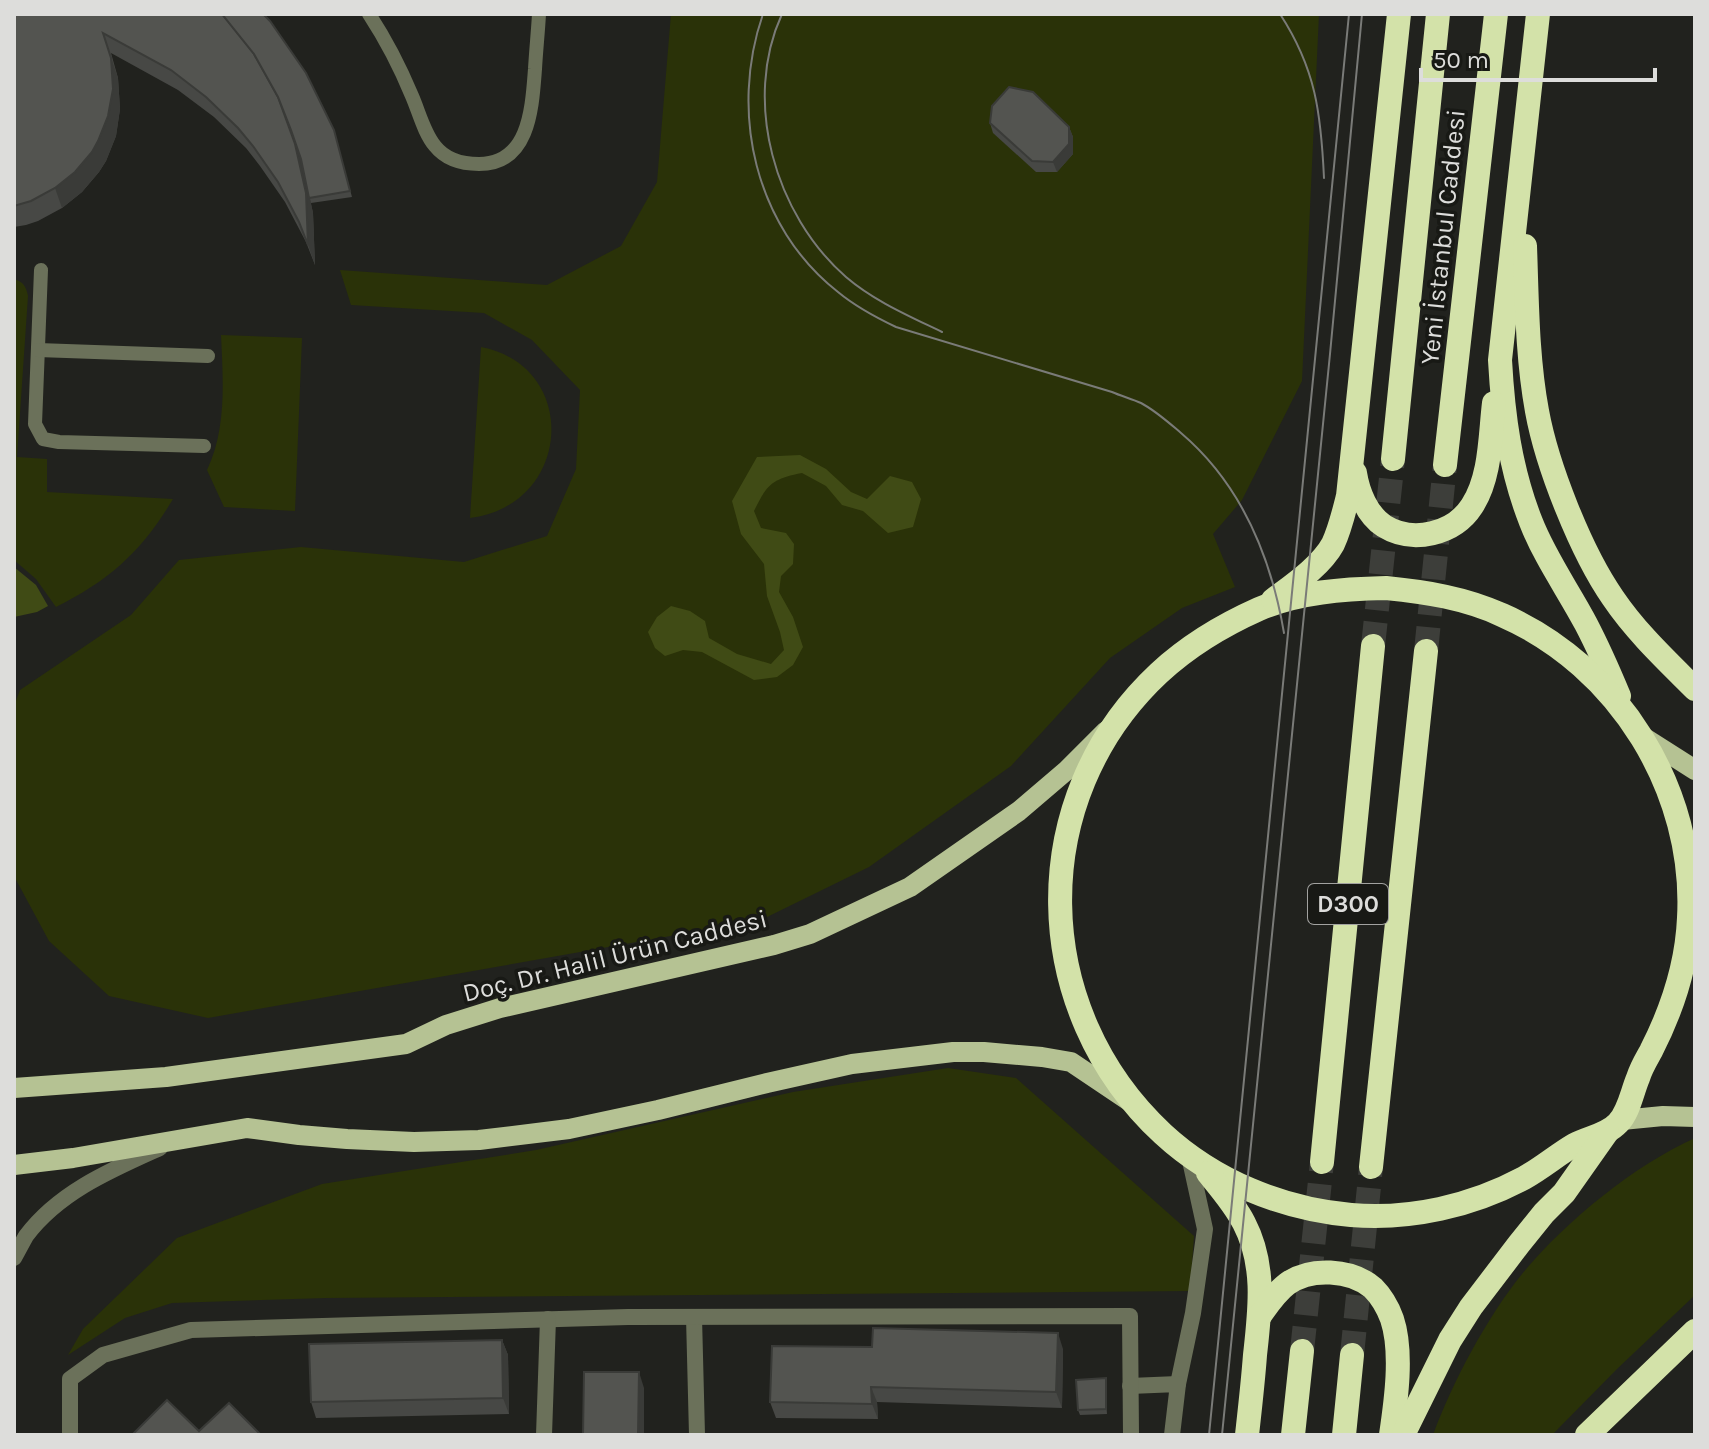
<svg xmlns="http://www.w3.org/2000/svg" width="1709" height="1449" font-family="Karla,sans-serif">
<rect width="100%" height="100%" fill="#21221e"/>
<g fill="#2a3208">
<path d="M671 14H1319L1302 381 1242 500 1213 534 1235 587 1182 608 1110 658 1011 766 869 867 761 920 208 1018 109 996 49 941 14 876V706L20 690 131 615 179 560 301 547 464 562 547 536 576 469 580 390 532 340 484 313 351 305 340 270 547 285 621 246 657 182Z"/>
<path d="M14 279C24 282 26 287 28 296L17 457 47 459V492L173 499C142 551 110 580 56 607L36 579 14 560Z"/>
<path d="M221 335 302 338 295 511 224 507 207 470C227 429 223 379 221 335Z"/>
<path d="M481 347C580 366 573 505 470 518Z"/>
<path d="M948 1068 1016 1078 1194 1236 1190 1291 326 1298 172 1303 125 1318 68 1355 83 1329 177 1238 322 1184 536 1150 793 1092Z"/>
<path d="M1695 1138V1295L1617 1369 1552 1435H1433C1452 1383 1487 1317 1522 1274 1565 1222 1633 1166 1695 1138Z"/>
</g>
<g fill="#404b15">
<path d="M800 455 826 469 851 492 867 499 890 476 912 482 921 499 913 527 888 533 863 511 842 505 826 486 802 473C772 479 767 484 754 511L761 528 786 533 794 544 793 564 781 576 779 592 793 617 803 647 793 665 777 677 754 680 702 652 683 650 665 656 655 648 648 632 657 617 671 606 690 611 705 621 709 638 737 654 771 664 784 650 780 632 767 596 764 564 741 534 732 501 757 457Z"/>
<path d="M14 567 36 585 48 606 37 612 14 617Z"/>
</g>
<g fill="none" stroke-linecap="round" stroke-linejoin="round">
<g stroke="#3d3e3a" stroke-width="24" stroke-dasharray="24 12" stroke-linecap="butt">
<path d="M1373 646 1393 459"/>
<path d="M1426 651 1445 465"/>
<path d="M1302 1351 1322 1162"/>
<path d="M1352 1355 1371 1167"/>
</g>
<g stroke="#6b715a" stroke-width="14">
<path d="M369 14C386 40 400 67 412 96 419 112 424 133 435 146 446 160 462 164 479 164 530 164 532 107 535 69 536 51 538 32 539 14"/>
<path d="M41 270 35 424 43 439 59 442 204 446"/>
<path d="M38 350 208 356"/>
</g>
<g stroke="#6b715a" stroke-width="16">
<path d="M14 1258C18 1251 22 1243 26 1236 59 1192 111 1170 160 1148"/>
<path d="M694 1317 697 1435"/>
<path d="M1178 1384 1193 1313 1205 1229 1189 1156"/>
<path d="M1130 1386 1178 1384 1172 1435"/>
<path d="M70 1435V1379L103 1355 191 1330 628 1317 1130 1316 1131 1435"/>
<path d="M544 1435 548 1319"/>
</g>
<g stroke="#b5c293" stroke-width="20">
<path d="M1640 735 1695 770"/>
<path d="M14 1088 166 1077 406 1044 446 1025 500 1008 774 945 810 934 910 887 1019 811 1067 770 1106 731"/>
<path d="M1622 1120 1663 1116 1695 1117"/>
<path d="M14 1165 73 1158 247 1128 299 1135 347 1139 414 1142 479 1140 569 1129 658 1110 767 1083 852 1064 953 1052H984L1042 1057 1071 1062 1129 1101"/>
</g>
<g stroke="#d3e2a9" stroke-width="24">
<path d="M1538 14 1500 360C1503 415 1510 469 1531 522 1545 558 1568 590 1586 624 1598 647 1609 672 1619 696"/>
<path d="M1525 246C1527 301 1527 357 1537 411 1547 466 1581 552 1613 598 1636 632 1666 660 1695 689"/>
<path d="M1393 459 1438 14"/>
<path d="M1445 465 1496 14"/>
<path d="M1355 473C1358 492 1367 515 1384 526 1413 544 1454 534 1472 506 1491 477 1490 436 1494 403"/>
<path d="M1386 588C1426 592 1465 598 1502 615 1619 666 1696 791 1689 918 1687 965 1672 1010 1651 1051 1646 1060 1641 1068 1638 1078 1632 1092 1629 1112 1618 1123 1607 1135 1589 1137 1574 1145 1557 1155 1542 1168 1524 1178 1472 1206 1410 1220 1351 1215 1282 1209 1214 1181 1163 1134 1029 1010 1024 799 1159 673 1187 647 1223 625 1259 609 1298 592 1344 589 1386 588Z"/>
<path d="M1273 600C1293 585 1321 566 1333 544 1340 529 1344 512 1348 496L1399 14"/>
<path d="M1322 1162 1373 646"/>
<path d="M1371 1167 1426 651"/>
<path d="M1208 1173C1221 1189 1235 1205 1244 1223 1266 1265 1260 1310 1255 1355 1253 1382 1250 1408 1247 1435"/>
<path d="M1259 1317C1267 1306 1275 1293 1287 1284 1310 1267 1351 1269 1373 1288 1381 1296 1388 1308 1392 1319 1403 1352 1396 1401 1391 1435"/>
<path d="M1293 1435 1302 1351"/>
<path d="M1344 1435 1352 1355"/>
<path d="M1403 1435 1450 1340 1471 1307 1519 1244 1544 1213 1564 1193 1607 1132"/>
<path d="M1587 1435 1695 1331"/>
</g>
<g stroke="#7a7b78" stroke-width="2">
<path d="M763 14C729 112 755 227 838 292 856 307 875 317 896 327L1112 392C1121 396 1132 399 1141 403 1156 411 1168 422 1181 433 1241 484 1271 557 1284 633"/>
<path d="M782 14C742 101 775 215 846 277 874 301 909 316 942 332"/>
<path d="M1280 14C1316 69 1321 114 1324 178"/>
<path d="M1209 1435C1259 962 1304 488 1349 14"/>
<path d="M1222 1435 1330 354 1362 14"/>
</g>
</g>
<g fill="#474845">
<path d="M14 14H263L334 130 352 197 311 203 310 200 313 213 315 265 306 242 285 202 260 166 246 148 214 117 178 90 111 53 118 78 120 109 116 136 106 161 99 172 82 192 62 208 38 221 26 225 14 227Z"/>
<path d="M990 123 1069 127 1073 137V154L1057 172H1036L993 133Z"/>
<path d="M502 1340 508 1355 509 1414 316 1418 311 1402Z"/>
<path d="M1063 1349 1062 1408 877 1402 878 1419 776 1418 770 1402Z"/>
<path d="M1106 1378 1107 1383V1414L1080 1415 1078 1410Z"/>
</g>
<g fill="#3a3b38">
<path d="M103 33 118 78 120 109 116 136 106 161 99 172 82 192 62 208 55 188Z"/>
<path d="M1069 127 1073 137V154L1057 172 1053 162Z"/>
<path d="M295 144 303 164 313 213 315 265 308 245Z"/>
<path d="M1058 1333 1063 1349 1062 1408 1056 1392Z"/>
<path d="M502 1340 508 1355 509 1414 503 1398Z"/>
<path d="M639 1372 644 1388V1435H638Z"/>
<path d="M1106 1378 1107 1383V1414L1106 1409Z"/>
<path d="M871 1387 877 1402 878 1419 872 1404Z"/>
</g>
<g fill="#535450" stroke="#3a3b38" stroke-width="2">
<path d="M14 14H222L254 54 278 97 295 144 306 193 308 245 299 222 278 182 253 146 238 128 206 97 171 70 103 33 111 58 113 89 108 116 98 141 92 152 75 172 55 188 31 201 14 206Z"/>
<path d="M222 14H263L270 21 306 73 334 130 350 191 309 198 301 159 291 130 278 97 254 54Z"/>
<path d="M1009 87 1033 92 1069 127V144L1053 162 1032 161 990 123 992 106Z"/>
<path d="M873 1328 1058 1333 1056 1392 871 1387 872 1404 770 1402 772 1346 872 1347Z"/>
<path d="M502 1340 503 1398 311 1402 309 1344Z"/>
<path d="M584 1372H639L638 1435H583Z"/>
<path d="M1106 1378V1409L1078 1410 1076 1380Z"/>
<path d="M167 1400 199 1431 229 1403 261 1435H132Z"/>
</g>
<g text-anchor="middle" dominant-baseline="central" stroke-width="7" stroke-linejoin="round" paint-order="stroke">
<rect fill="#181915" stroke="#a2a2a0" stroke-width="2" x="1308" y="884" width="80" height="40" rx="6"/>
<g font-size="24" font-weight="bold" fill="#dddddb">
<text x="1348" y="904">D300</text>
</g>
<g font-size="26" fill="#dddddb" stroke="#181915">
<text transform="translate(1443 237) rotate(-84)">Yeni İstanbul Caddesi</text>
<text transform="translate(615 956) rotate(-14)">Doç. Dr. Halil Ürün Caddesi</text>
</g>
</g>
<rect width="1709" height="1449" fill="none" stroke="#dddddb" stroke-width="32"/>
<path d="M1421 68v12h234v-12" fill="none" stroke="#dddddb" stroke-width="4"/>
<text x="1433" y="68" font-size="24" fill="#dddddb" stroke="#181915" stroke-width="6" paint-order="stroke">50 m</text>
</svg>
